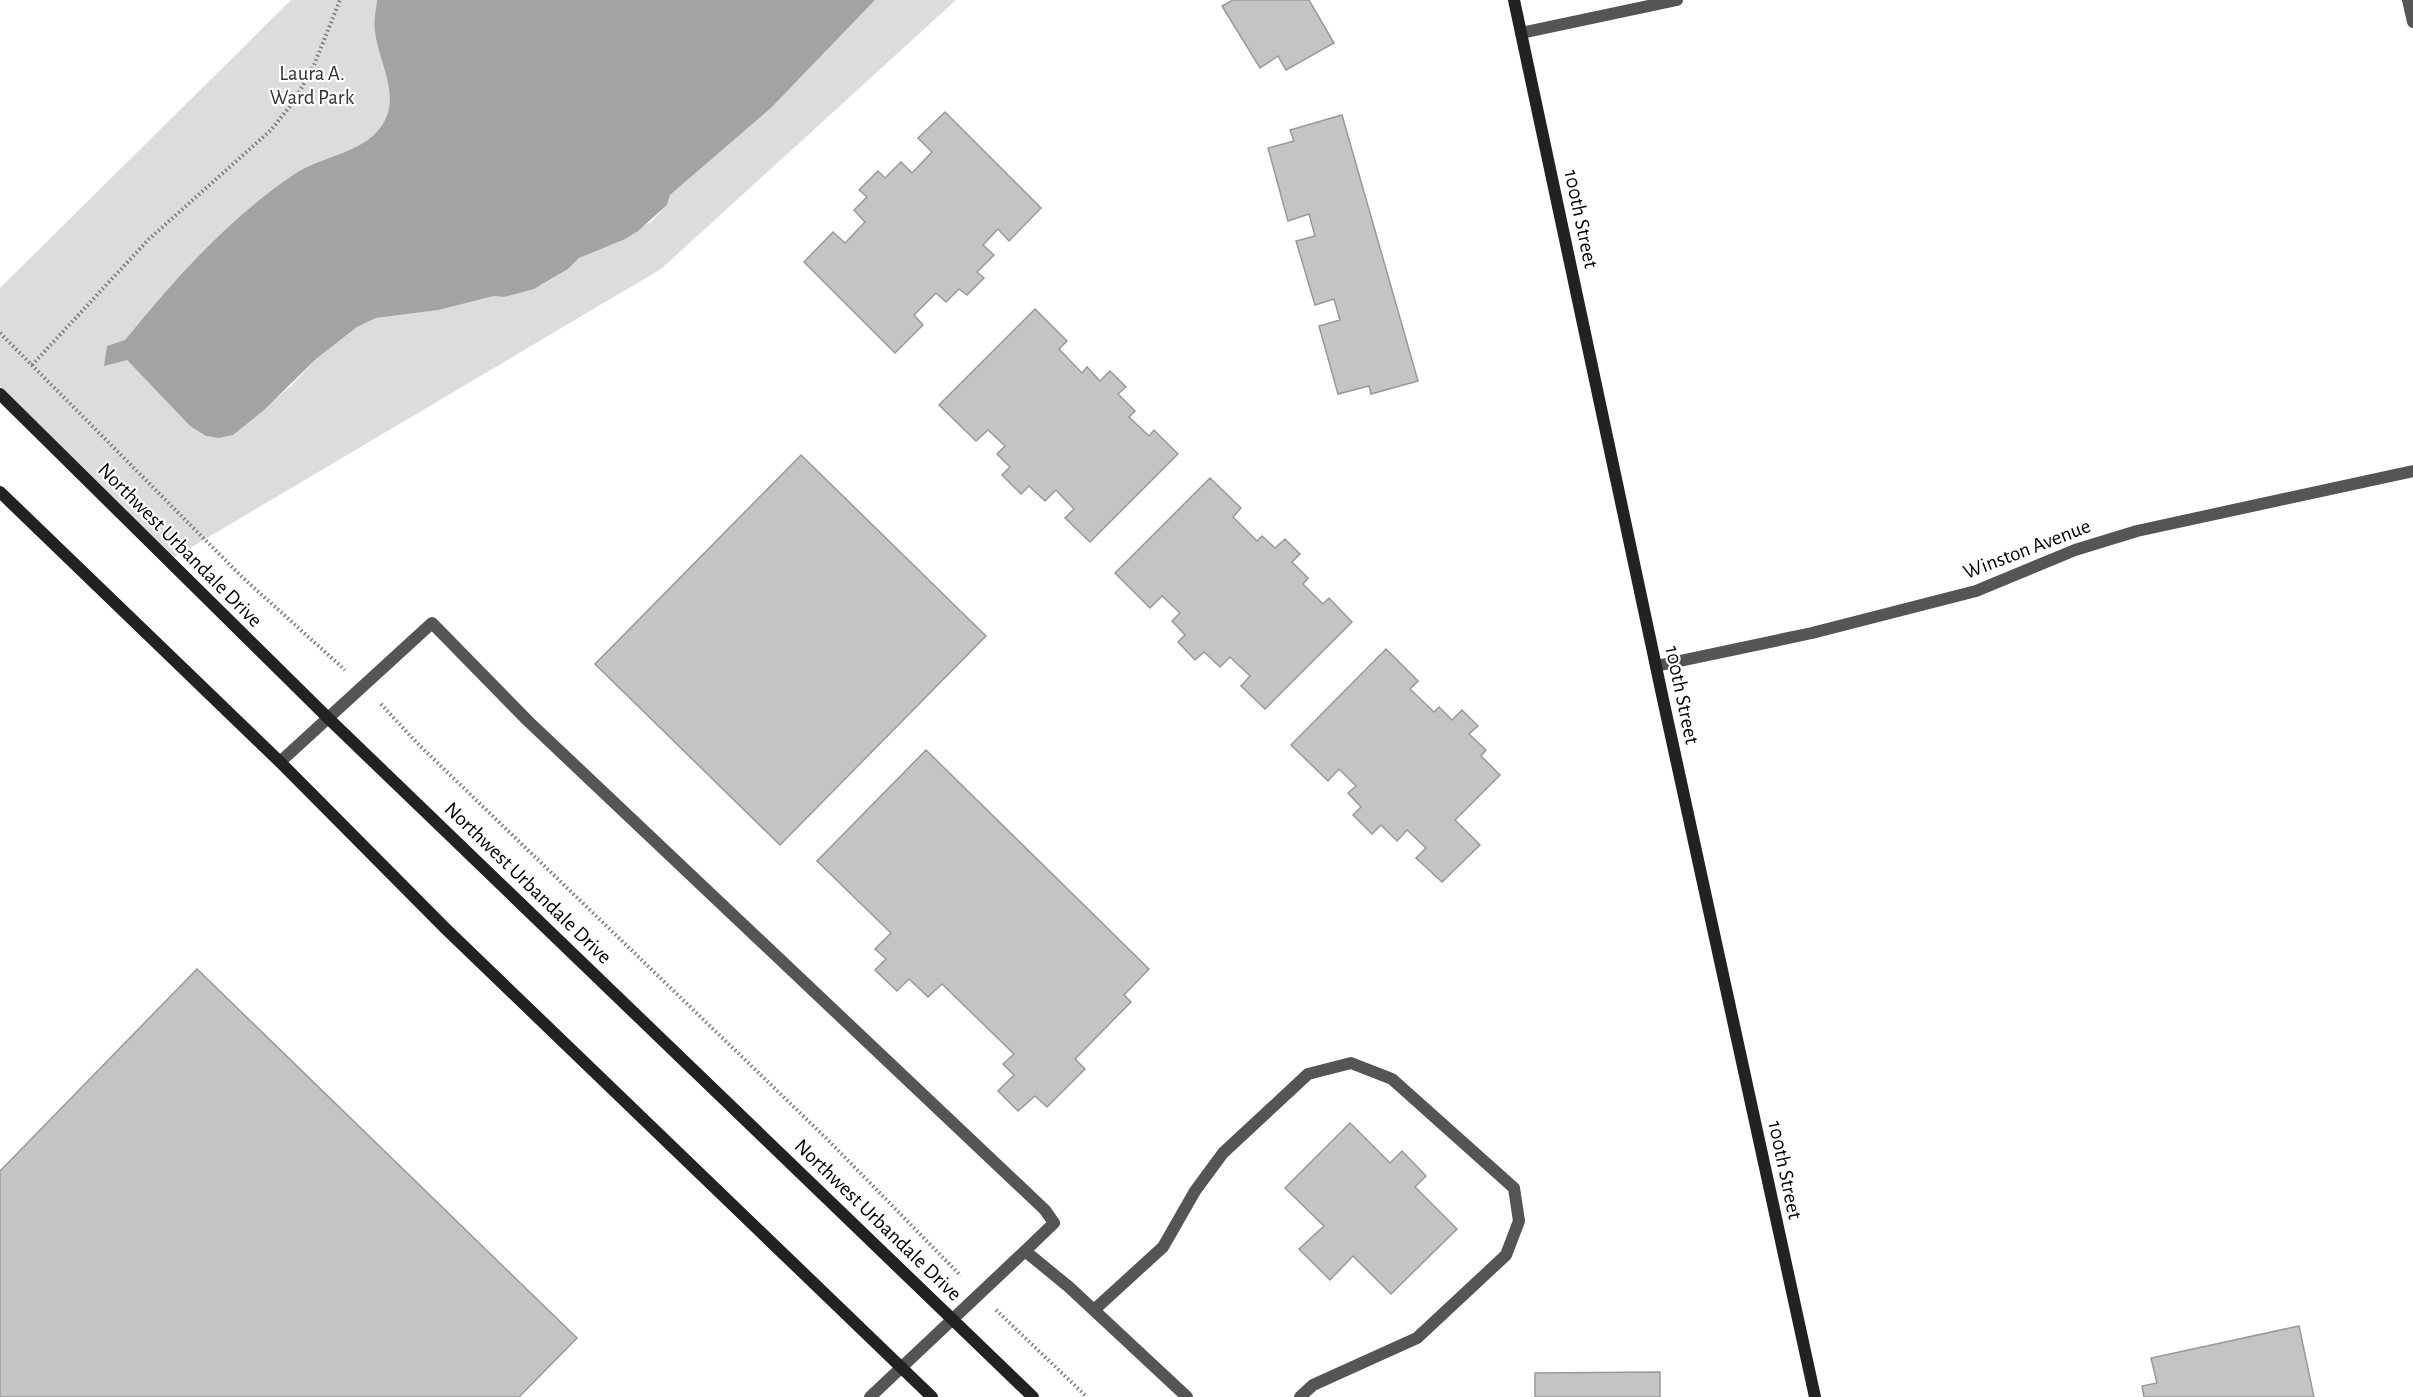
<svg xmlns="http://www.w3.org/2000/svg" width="2413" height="1397" font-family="'Alegreya Sans',sans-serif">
<rect width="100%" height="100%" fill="#fff"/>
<path fill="#dcdcdc" d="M291 0H377C376 10 373 22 375 32 378 60 399 92 385 120 368 154 321 155 293 175 226 221 175 277 125 340L127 360 190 426 206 436 219 438 233 435 292 385 316 359 357 327 376 318 437 310 494 296 504 297 542 285 568 269 579 258 651 222 667 205 670 195 772 107 875 0H956L661 269 168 561 0 394V288Z"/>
<path fill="#a3a3a3" d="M377 0H875L772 107 670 195 667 205 638 231 625 239 579 258 568 269 534 289 504 297 494 296 438 310 376 318 357 327 316 359 264 410 233 435 219 438 206 436 190 426 127 360 104 366 107 346 125 340C176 277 226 221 293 175 321 155 368 154 385 120 399 92 378 60 375 32 373 22 376 10 377 0Z"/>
<g fill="#c4c4c4" stroke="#999" stroke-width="1.5">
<path d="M1233 0H1309L1334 43 1286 70 1278 56 1260 68 1222 6Z"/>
<path d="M945 112 1041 208 1009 241 998 229 983 245 994 255 977 272 984 278 967 295 959 289 946 302 936 293 914 315 923 325 895 353 804 262 833 232 845 243 865 222 854 210 867 197 859 190 878 171 885 178 901 162 912 173 932 152 918 138Z"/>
<path d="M1342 115 1418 381 1371 394 1369 386 1338 394 1319 326 1340 320 1334 299 1315 305 1296 241 1315 236 1309 214 1288 221 1268 148 1294 141 1290 130Z"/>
<path d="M1035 309 1067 341 1059 349 1082 373 1087 367 1100 381 1110 371 1126 387 1118 394 1135 411 1129 417 1149 436 1154 430 1178 454 1090 542 1065 518 1074 509 1056 490 1045 501 1029 486 1021 494 1002 475 1010 467 997 454 1005 446 988 430 976 441 939 405Z"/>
<path d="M801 455 986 636 780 845 595 664Z"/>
<path d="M1210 478 1241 508 1233 517 1257 541 1262 536 1275 548 1285 539 1300 554 1292 562 1308 578 1303 584 1323 604 1329 598 1352 622 1265 709 1241 686 1250 676 1230 657 1220 667 1204 652 1195 660 1178 642 1185 635 1172 621 1180 613 1162 596 1150 608 1115 573Z"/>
<path d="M1386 649 1418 681 1410 689 1434 712 1439 707 1452 720 1462 710 1478 726 1469 734 1486 750 1481 756 1500 775 1455 820 1480 845 1442 882 1416 858 1426 848 1407 830 1397 841 1381 825 1372 834 1353 815 1361 807 1348 793 1356 786 1339 769 1328 781 1291 745Z"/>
<path d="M926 750 1149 969 1124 995 1131 1002 1075 1059 1085 1069 1047 1107 1035 1096 1018 1111 998 1091 1014 1075 1003 1064 1014 1054 942 984 928 997 909 979 897 991 875 970 886 959 875 949 891 933 817 861Z"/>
<path d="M197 969 577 1338 519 1397H0V1171Z"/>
<path d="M1350 1123 1390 1163 1402 1151 1426 1176 1415 1187 1457 1229 1391 1294 1353 1256 1330 1280 1299 1249 1324 1226 1285 1188Z"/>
<path d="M2299 1326 2314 1397H2144L2142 1386 2157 1383 2151 1358Z"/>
<path d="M1660 1372V1397H1535V1373Z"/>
</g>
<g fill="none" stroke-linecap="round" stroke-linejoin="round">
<g stroke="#777" stroke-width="4" stroke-dasharray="1.5 3" stroke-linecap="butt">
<path d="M0 333 241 576 345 670"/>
<path d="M32 365 149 239 271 130 295 100 314 65 340 0"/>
<path d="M381 704 416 742 826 1138 961 1276"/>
<path d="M996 1310 1087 1397"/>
</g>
<g stroke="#555" stroke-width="12">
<path d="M280 762 432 623 528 721 1045 1210 1054 1223 1025 1251 1069 1287 1187 1397"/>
<path d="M1094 1310 1163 1247 1195 1191 1223 1153 1308 1074 1351 1063 1392 1079 1514 1188 1519 1221 1506 1255 1417 1338 1313 1385 1300 1397"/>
<path d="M870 1397 1025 1251"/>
</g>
<g stroke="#555" stroke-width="12">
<path d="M2408 0 2413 22"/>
<path d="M1521 33 1677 0"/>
<path d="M1656 666 1812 633 1976 591 2075 550 2137 531 2413 471"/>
</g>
<g stroke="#222" stroke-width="12">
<path d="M1514 0 1664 704 1815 1397"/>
<path d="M0 394 328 718 1033 1397"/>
<path d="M0 492 280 762 446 929 932 1397"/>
</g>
</g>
<g text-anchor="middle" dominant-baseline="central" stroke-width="4.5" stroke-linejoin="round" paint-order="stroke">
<g font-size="21" fill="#333" stroke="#fff">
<text x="312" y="73">Laura A.<tspan x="312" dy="24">Ward Park</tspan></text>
</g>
<g font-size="21" fill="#000" stroke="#fff">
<text transform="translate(1581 219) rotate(78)">100th Street</text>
<text transform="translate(180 545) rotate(45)">Northwest Urbandale Drive</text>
<text transform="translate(2027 549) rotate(-21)">Winston Avenue</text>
<text transform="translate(1682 695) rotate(78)">100th Street</text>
<text transform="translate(528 883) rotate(44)">Northwest Urbandale Drive</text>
<text transform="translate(1785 1170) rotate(78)">100th Street</text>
<text transform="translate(878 1220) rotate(44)">Northwest Urbandale Drive</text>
</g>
</g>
</svg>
